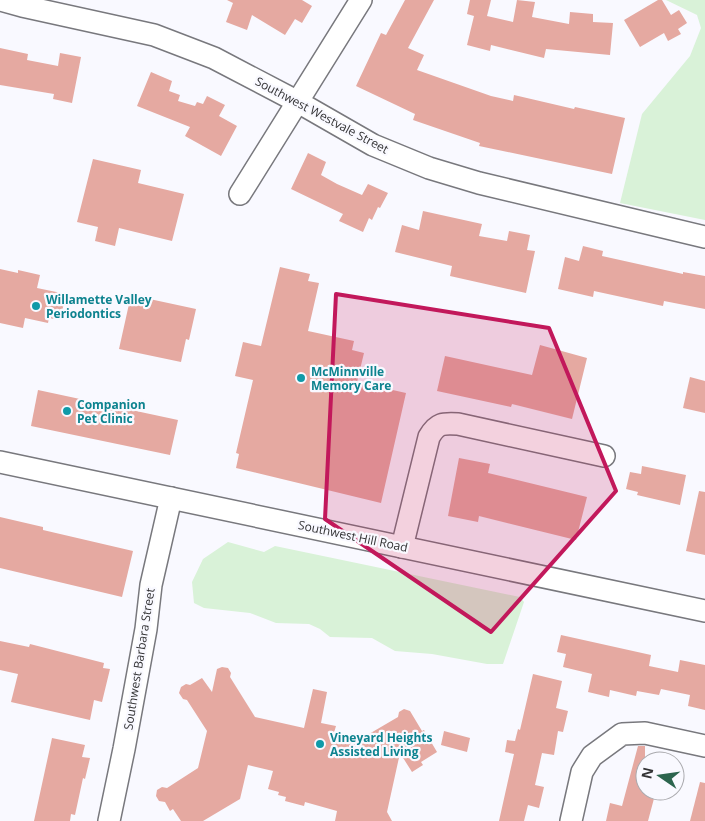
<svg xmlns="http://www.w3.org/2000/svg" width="705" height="821" font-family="'Open Sans',sans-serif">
<rect width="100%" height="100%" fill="#f9f9ff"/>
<g fill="#d9f2d8">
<path d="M666 0H705V220L620 203 642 114 690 56 701 28 697 15Z"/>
<path d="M228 542 264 552 275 546 520 597 524 602 503 664H487L432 654 395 651 372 638 330 637 320 629 309 624 276 623 250 613 204 608 194 603 192 582 203 559Z"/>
</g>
<g fill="#e5a9a1">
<path d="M227 0H302L312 6 302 23 295 19 285 35 252 15 247 30 226 22 233 3Z"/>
<path d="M405 0H434L408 48 424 55 417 70 491 96 513 101 514 95 574 109 575 107 625 118 612 174 479 146 480 143 413 120 415 114 356 86 381 33 386 35Z"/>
<path d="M470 0H491L487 16 513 22 517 0 535 2 532 17 569 24 570 12 593 14V22L613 23 610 55 546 49 544 58 491 45 490 51 467 45 474 16 467 14Z"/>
<path d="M658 0H662L671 15 679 10 687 23 678 29 681 34 668 41 664 33 640 47 624 20Z"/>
<path d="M0 48 28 54 27 60 58 66 60 53 81 57 72 103 53 99 54 94 0 85Z"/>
<path d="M151 72 172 81 169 91 180 95 178 101 195 106 197 102 203 104 207 96 225 105 219 116 237 126 221 156 185 136 190 127 137 106Z"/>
<path d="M308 153 326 162 321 175 337 184 362 195 368 184 388 193 380 208 378 207 372 220 369 218 363 232 339 221 343 214 291 189Z"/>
<path d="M93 159 141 170 138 183 184 194 172 241 119 228 115 246 95 241 98 227 77 222Z"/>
<path d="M423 211 482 224 479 236 507 241 509 231 530 235 527 250 535 251 526 293 450 276 452 266 395 252 402 225 419 230Z"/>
<path d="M583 246 603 251 602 256 683 274V272L705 276V309L664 301 663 306 594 291 593 297 558 289 565 257 579 261Z"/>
<path d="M280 267 310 274 308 281 319 283 308 331 354 341 352 350 364 353 357 382 406 393 381 503 236 468 239 454 236 453 253 380 235 376 243 342 261 346Z"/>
<path d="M0 269 18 273V270L40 275 37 288 66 294 60 320 49 318 48 323 25 318 23 328 0 323Z"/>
<path d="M131 295 196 309 189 340 186 339 181 362 119 349Z"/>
<path d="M540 345 587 358 572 419 512 404 511 407 437 391 445 356 532 375Z"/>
<path d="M690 377 705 381V413L683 408Z"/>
<path d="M38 390 178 420 170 455 31 426Z"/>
<path d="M459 458 490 464 488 473 587 497 576 540 479 516 478 522 448 516Z"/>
<path d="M642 466 686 475 680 505 637 495 638 492 626 489 630 472 641 474Z"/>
<path d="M699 491 705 492V555L686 551Z"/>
<path d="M0 517 43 527V530L133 551 122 597 0 568Z"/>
<path d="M561 635 651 655 649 666 678 672 680 660 705 665V710L688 706 690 695 661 689 659 695 637 691 636 696 610 690 609 697 588 692 592 674 563 667 566 654 557 652Z"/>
<path d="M0 641 29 647 30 644 104 663 103 668 110 669 102 702 94 700 90 720 11 702 18 674 0 670Z"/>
<path d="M222 667 228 668 231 673 230 677 255 717 304 728 313 689 327 692 321 723 336 726 333 736 357 741 398 717 399 712 404 709 410 711 422 731 424 730 437 752 421 762 423 765 412 772 400 753 387 812 392 821H335L337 811 305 802 304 806 285 801 286 797 278 795 279 792 268 789 273 771 248 765 240 799 203 821H181L173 809 170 811 165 802 159 801 156 796 157 790 162 787 167 788 198 768 207 731 187 700 183 699 179 693 181 687 186 684 190 685 202 678 212 692 217 669Z"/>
<path d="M533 674 562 681 556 708 568 711 563 732 558 731 554 755 542 753 535 785 544 787 539 808 528 805 524 821H499L514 754 505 752 507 740 515 741 518 729 520 730Z"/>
<path d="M444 731 470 738 467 752 441 745Z"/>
<path d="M52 738 85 745 82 757 90 758 85 779 83 778 75 815 71 814 70 821H34Z"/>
<path d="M638 746H645V791H656L648 821H606L610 803 622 806Z"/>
<path d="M700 782 705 783V821H690Z"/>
</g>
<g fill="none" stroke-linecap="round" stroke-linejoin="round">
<defs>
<g id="minor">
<path d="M1 0 22 6 154 35 214 58 298 102 373 145 429 168 479 183 705 237"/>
<path d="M240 194 361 0"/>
<path d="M0 462 705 611"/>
<path d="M402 547 429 437C437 423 443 423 458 424L604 456"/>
<path d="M109 821 124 749 146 629 151 585 171 498"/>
<path d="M571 821 582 772 592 756 622 734 645 733 705 746"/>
</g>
</defs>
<use href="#minor" stroke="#78787d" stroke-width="24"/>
<use href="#minor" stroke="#fff" stroke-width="21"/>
</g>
<path fill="#c2185b" fill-opacity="0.2" stroke="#c2185b" stroke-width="4" stroke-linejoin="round" d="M336 294 549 328 616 491 491 632 325 519Z"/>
<g fill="#0f9aa8" stroke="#f9f9ff" stroke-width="2">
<circle cx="36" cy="306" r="5"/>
<circle cx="301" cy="378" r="5"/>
<circle cx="67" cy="411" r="5"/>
<circle cx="320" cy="744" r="5"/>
</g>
<g text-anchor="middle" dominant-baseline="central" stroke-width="4.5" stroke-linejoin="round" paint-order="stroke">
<g font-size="12" fill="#333335" stroke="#f9f9ff">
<text transform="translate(322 115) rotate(28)">Southwest Westvale Street</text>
<text transform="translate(353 536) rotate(12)">Southwest Hill Road</text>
<text transform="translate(139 659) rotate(-81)">Southwest Barbara Street</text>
</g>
<g font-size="12" font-weight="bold" fill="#0d838f" stroke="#f9f9ff" text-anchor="start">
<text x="46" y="299">Willamette Valley<tspan x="46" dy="14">Periodontics</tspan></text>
<text x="311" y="371">McMinnville<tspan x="311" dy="14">Memory Care</tspan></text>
<text x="77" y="404">Companion<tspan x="77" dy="14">Pet Clinic</tspan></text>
<text x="330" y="737">Vineyard Heights<tspan x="330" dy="14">Assisted Living</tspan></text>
</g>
</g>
<g transform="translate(660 776) rotate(283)"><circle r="24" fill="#f9f9ff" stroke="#aaaaae"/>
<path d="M0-4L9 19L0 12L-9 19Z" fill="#2c654e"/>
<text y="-8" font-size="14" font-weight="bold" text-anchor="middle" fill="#333335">N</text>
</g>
</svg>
